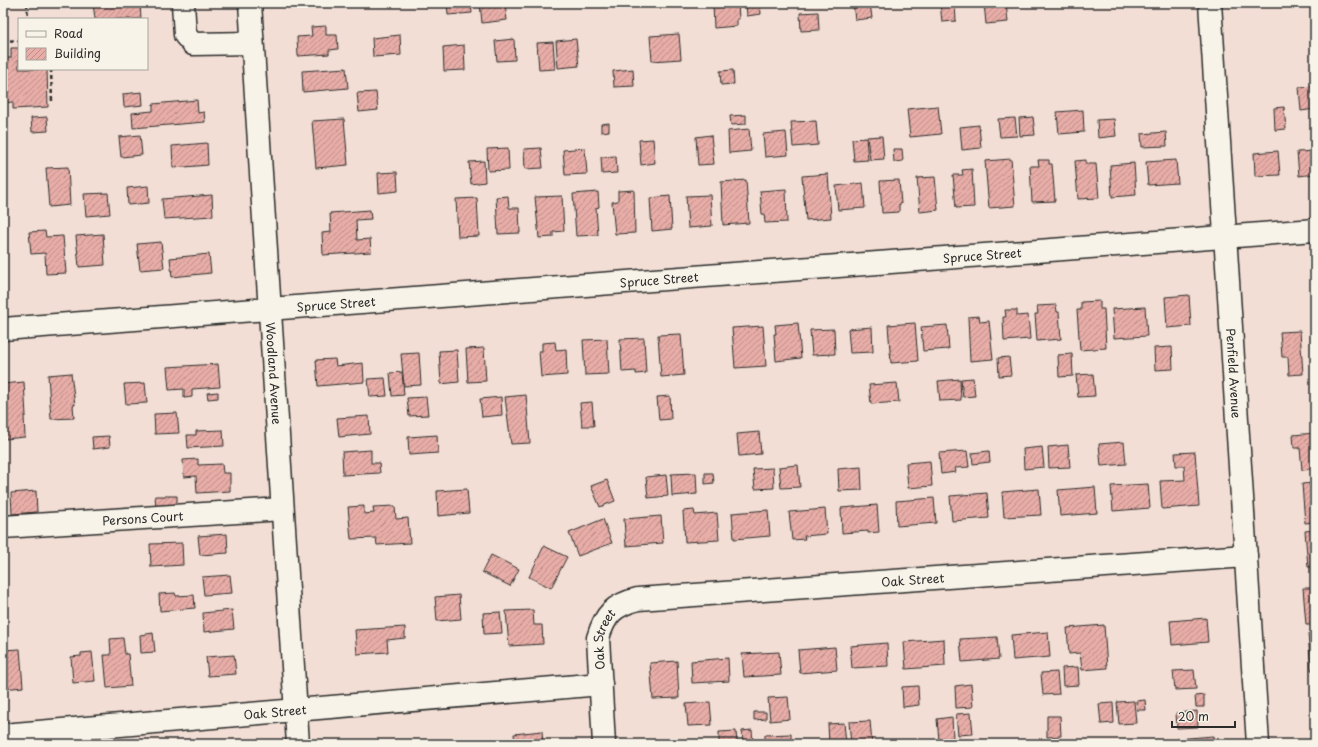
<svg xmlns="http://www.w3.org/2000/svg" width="1318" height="747" font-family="'Playpen Sans',sans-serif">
<defs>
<pattern id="building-hatch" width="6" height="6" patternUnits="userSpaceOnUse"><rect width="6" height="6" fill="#e8ada7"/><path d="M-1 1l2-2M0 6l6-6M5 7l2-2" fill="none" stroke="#bc8d88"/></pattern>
</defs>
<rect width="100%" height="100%" fill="#f2ded4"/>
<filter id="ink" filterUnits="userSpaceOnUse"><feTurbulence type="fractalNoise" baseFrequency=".025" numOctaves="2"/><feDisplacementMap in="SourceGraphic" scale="8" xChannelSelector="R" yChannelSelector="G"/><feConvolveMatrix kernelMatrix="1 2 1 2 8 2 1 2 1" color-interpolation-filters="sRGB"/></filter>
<g filter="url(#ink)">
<g fill="url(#building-hatch)" stroke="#2b2b2b">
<path d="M93 3H140L141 19H95Z"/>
<path d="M303 3H351V5L304 8Z"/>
<path d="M447 3H471L472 13 448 15Z"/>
<path d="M480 3H505L507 20 482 23Z"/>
<path d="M713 3H738L739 19H737V26L714 28Z"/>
<path d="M746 3H760L761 14 747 16Z"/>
<path d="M853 3H870L872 18 855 20Z"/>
<path d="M940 3H955L956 21 942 22Z"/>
<path d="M984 3H1006L1008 22 986 24Z"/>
<path d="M818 12 819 30 801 31 800 13Z"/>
<path d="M326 26V35H337L338 49 329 50V54L298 56 297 37 312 36 311 27Z"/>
<path d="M679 34 681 59 652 61 650 36Z"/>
<path d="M400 35 401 55 373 57 372 38Z"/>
<path d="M514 39 515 60 497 61 495 41Z"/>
<path d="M576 39 579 66 558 68 556 41Z"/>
<path d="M553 42 555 69 539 70 537 43Z"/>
<path d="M464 45 465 70 444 71 443 47Z"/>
<path d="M11 48H19V69H47L48 107 13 109V102L3 103V58H11Z"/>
<path d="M346 68 348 88 303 92 302 71Z"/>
<path d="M633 69 634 86 614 87 613 71Z"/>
<path d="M733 70 734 84 721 85 720 71Z"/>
<path d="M1315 86V109L1301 111 1299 87Z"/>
<path d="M142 92 143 105 124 107 123 94Z"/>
<path d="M376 92 378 110 359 112 357 93Z"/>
<path d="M197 100 198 113 204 112 205 122 133 128 132 113 153 111V104Z"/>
<path d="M938 106 941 134 910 137 907 109Z"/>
<path d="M1284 107 1286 129 1275 130 1274 108Z"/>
<path d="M1083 110 1084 132 1059 134 1057 112Z"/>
<path d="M746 115V124L731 125 730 116Z"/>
<path d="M47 117 48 131 32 132 31 118Z"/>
<path d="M1033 117 1035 135 1020 136 1019 118Z"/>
<path d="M1015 118 1017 136 1000 137 998 119Z"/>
<path d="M344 119 348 165 316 168 312 121Z"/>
<path d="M1114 119 1116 136 1098 138 1097 120Z"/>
<path d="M816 121 818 145 793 147 791 122Z"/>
<path d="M609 123V131L601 132V124Z"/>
<path d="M979 125 981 148 962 150 960 127Z"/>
<path d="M749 129 751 151 729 153 728 131Z"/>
<path d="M786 132 788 155 765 157 763 134Z"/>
<path d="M1166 132 1167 146 1142 147 1141 134Z"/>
<path d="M140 135 142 155 121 157 119 137Z"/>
<path d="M711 135 714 164 698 165 696 137Z"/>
<path d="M882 136 884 159 870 160 867 137Z"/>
<path d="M866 138 868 160 854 161 852 139Z"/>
<path d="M653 139 655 163 641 165 639 140Z"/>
<path d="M207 143 208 165 173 168 172 146Z"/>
<path d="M508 148 509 170 488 171 487 149Z"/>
<path d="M541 148 543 168 525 169 524 149Z"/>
<path d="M585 148 587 174 565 175 563 150Z"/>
<path d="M893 149H902L903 161 894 162Z"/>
<path d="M1278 151 1280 175 1255 176 1254 153Z"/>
<path d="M1315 151V174L1299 176 1297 152Z"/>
<path d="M616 156 617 173 602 174 601 157Z"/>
<path d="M1011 159 1015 206 989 208 985 161Z"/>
<path d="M1038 160H1049V164H1052L1055 201 1032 202 1030 166H1039Z"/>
<path d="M1086 160V164H1096L1099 198 1078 199 1075 161Z"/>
<path d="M1176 160 1178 183 1148 185 1146 162Z"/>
<path d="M484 161 485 182 471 184 469 162Z"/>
<path d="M1134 163 1136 195 1112 197 1110 165Z"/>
<path d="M68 167 70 205 49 207 46 168Z"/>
<path d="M972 169 974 207 956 208 953 175H963L962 170Z"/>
<path d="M397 172 398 191 379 193 378 173Z"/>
<path d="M828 174 831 218 806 220 802 176Z"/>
<path d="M935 177 938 210 920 212 917 178Z"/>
<path d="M746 180 749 223 723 225 721 182Z"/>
<path d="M899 180 901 204H899V212L882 213 880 181Z"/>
<path d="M863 183 865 208 838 210 836 186Z"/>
<path d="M148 186 149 203 128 205 127 188Z"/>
<path d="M786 189 787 222 765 223 764 214H762L760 191Z"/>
<path d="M634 190 635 233 615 234 612 202 618 201V191Z"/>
<path d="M598 192 599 207 596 208 598 235 576 236 573 194Z"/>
<path d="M108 193 110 214 86 216 84 194Z"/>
<path d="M212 195 213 216 164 219 162 199Z"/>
<path d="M710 195 712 226 688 228 686 196Z"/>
<path d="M508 196 509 208H519L520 233 498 234 496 197Z"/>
<path d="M562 196 564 231 553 232V237L539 238 535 197Z"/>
<path d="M670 196 672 229 652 231 650 198Z"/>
<path d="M477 198 479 236 458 237 456 199Z"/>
<path d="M370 210 371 219 356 220 357 240 370 239 371 252 323 255 322 233 331 232 330 213Z"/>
<path d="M45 231 46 237 63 236 66 273 46 274 45 253 31 254 29 232Z"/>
<path d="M103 234 105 265 79 267 76 236Z"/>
<path d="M161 242 164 268 140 270 137 244Z"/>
<path d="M209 254 211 273 172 277 170 258Z"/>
<path d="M1315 292V319H1313L1311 293Z"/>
<path d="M1189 295 1191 326 1167 328 1165 297Z"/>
<path d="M1100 301V309H1104L1106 348 1080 350 1077 310H1081V302Z"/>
<path d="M1056 305 1057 312H1059L1061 339 1037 341 1035 314H1038L1037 306Z"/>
<path d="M1145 307 1147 336 1114 338 1112 309Z"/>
<path d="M1005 310H1017V316L1028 315 1030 339 1004 341 1003 317H1006Z"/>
<path d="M979 316 980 322 989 321 993 359 970 361 968 317Z"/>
<path d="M798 323 801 358 776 361 774 334H776L775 325Z"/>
<path d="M915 323 918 361 891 363 888 325Z"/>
<path d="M947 325 949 349 923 351 921 327Z"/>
<path d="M763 326 766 366 735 368 732 328Z"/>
<path d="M872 327 873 352 850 353 848 329Z"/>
<path d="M834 329 835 354 812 355 810 330Z"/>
<path d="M1300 331 1303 374 1289 375 1288 357H1282L1280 332Z"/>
<path d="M681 334 684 375 661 377 658 335Z"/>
<path d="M644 338 646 373 636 374V371L622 372 620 339Z"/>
<path d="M607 339 609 374 585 375 583 340Z"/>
<path d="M555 342 556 350 566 349 567 375 541 377 539 351H542V343Z"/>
<path d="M1172 347 1173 369 1155 370 1154 348Z"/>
<path d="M484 348 486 381 468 382 466 349Z"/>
<path d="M457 350 459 382 441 384 439 351Z"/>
<path d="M419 353 421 385 404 386 401 354Z"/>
<path d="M1072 354 1073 376 1059 377 1058 355Z"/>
<path d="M1009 357 1011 375 999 376 998 358Z"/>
<path d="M335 359 336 366 363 363 364 382 318 386 316 360Z"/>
<path d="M218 364 220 387 192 389V397L184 398V389L169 390 167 367Z"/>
<path d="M402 372 404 395 392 396 390 373Z"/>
<path d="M71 373 75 405H73L74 418 51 419 48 375Z"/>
<path d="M1093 374 1095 396 1078 397 1076 375Z"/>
<path d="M385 378 387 396 370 397 368 379Z"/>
<path d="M973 378 975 396 963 397 961 379Z"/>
<path d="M960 379 961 400 940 401 938 381Z"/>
<path d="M24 382 26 416H24L25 437 5 439 3 384Z"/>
<path d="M145 383 147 403 126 404 124 384Z"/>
<path d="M897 383 899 402 871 404 869 385Z"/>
<path d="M218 392V398L208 399 207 393Z"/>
<path d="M526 395 530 443 511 444 505 397Z"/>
<path d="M670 396 671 419 659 420 657 397Z"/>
<path d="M426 397 428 415 409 416 407 398Z"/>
<path d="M501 397 502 415 482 417 480 399Z"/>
<path d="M592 402 594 426H582L580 403Z"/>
<path d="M177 413 179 433 155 434 154 414Z"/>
<path d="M369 416 370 434 339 437 337 418Z"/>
<path d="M223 430 224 446 188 448 187 435H196V431Z"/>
<path d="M759 432 761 454 739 456 737 434Z"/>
<path d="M1315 433V469L1302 470 1300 448H1294L1293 435Z"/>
<path d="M437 435 438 453 409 455 408 437Z"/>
<path d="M109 436 110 447 93 449 92 437Z"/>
<path d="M1124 442 1126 464 1101 466 1099 444Z"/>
<path d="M1068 445 1070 467 1049 468 1048 447Z"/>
<path d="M1042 447 1044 467 1024 469 1023 449Z"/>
<path d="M371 450V463H379L380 473 343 475 342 452Z"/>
<path d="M967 451 969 467 955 468 956 472 941 474 939 453Z"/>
<path d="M989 451 990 462 973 464 972 453Z"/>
<path d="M1195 452 1199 506 1162 509 1160 481 1185 480 1184 466H1176L1175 453Z"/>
<path d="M198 459V465L222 464 223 473H230V491L197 493 196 476 184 477 183 460Z"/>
<path d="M930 461 932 486 908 488 906 463Z"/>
<path d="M798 465 800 487 781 488 779 467Z"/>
<path d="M861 467 862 490 839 491 838 469Z"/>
<path d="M773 468 774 488 755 489 753 469Z"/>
<path d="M696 473 697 494 672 496 671 474Z"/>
<path d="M705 473H713L714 483 705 484Z"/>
<path d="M666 475 668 496 648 498 646 477Z"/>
<path d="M607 480 615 501 600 507 591 486Z"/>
<path d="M1315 483V522L1305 523 1302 484Z"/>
<path d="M1148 484 1150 508 1113 511 1111 486Z"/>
<path d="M1095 487 1097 513 1060 516 1058 490Z"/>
<path d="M467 489 469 513 438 516 437 491Z"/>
<path d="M1039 489 1041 515 1004 517 1002 492Z"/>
<path d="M36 491 37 512 12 514 11 493Z"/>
<path d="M987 493 989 518 952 521 950 496Z"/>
<path d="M155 496H177V507L156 508Z"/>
<path d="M934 498 936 523 897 526 896 501Z"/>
<path d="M877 505 879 532 868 533V531L842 533 841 508Z"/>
<path d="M364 506V514L374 513 373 507 395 506 396 519 408 518 410 543 377 545 376 538 351 539 348 507Z"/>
<path d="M825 509 827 534 804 536 805 539 792 540 789 512Z"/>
<path d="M694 510 695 515 717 513 719 540 685 542 683 511Z"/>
<path d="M768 510 770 536 734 539 732 513Z"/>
<path d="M661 516 663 543 626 546 624 519Z"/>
<path d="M603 519 612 543 578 556 569 533Z"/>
<path d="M1315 530V567H1308L1305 531Z"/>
<path d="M227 534 228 553 200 555 198 536Z"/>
<path d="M182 543 183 565 151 567 150 544Z"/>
<path d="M544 546 567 557 551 588 529 577Z"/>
<path d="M491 555 519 569 510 586 482 572Z"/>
<path d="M230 575 232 593 204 595 202 577Z"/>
<path d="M1303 588H1315V625H1306Z"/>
<path d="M175 593 176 596 194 595 195 608 160 611 159 594Z"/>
<path d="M459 595 461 619 437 621 435 597Z"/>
<path d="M232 610 234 629 204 632 203 613Z"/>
<path d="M533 610 534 625H542L543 644 509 646 506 611Z"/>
<path d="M500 612 502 633 484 634 483 613Z"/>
<path d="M1206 618 1208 642 1172 645 1170 621Z"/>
<path d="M1104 625 1107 668 1082 670 1080 653 1069 654 1067 628Z"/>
<path d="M405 627V638L387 640 388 652 357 654 355 630Z"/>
<path d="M1048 632 1050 657 1013 660 1011 635Z"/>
<path d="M153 633 155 652 141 653 140 635Z"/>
<path d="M1315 633V670H1311L1308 634Z"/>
<path d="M997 637 999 659 962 662 960 639Z"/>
<path d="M123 638 125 654H128L131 686 107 688 104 655H111L110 639Z"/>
<path d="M944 639 945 666 906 669 904 642Z"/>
<path d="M887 643 888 666 852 668 850 646Z"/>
<path d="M835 647 837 670 800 673 798 650Z"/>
<path d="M20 649 23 687 3 689V650Z"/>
<path d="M92 652 95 681 73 683 71 657 81 656V653Z"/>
<path d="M779 652 781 675 744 677 742 654Z"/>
<path d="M234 655 236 674 208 676 206 657Z"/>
<path d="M728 658 729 681 692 683 691 661Z"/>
<path d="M677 661 679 698 653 699 650 663Z"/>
<path d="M1078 667 1079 685 1063 686 1062 668Z"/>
<path d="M1194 670 1196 689 1175 690 1173 671Z"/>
<path d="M1057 672 1059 694 1043 695 1041 673Z"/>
<path d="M971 684 973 707 956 708 955 686Z"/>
<path d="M918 686 919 705 903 707 902 687Z"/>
<path d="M1312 691H1315V727Z"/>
<path d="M1204 695V707H1196L1195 696Z"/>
<path d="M788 697 790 719 770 721 768 698Z"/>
<path d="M1145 700 1146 710H1137L1136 701Z"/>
<path d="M1134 701 1136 723 1119 724 1117 702Z"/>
<path d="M710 702 712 725 688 726 686 704Z"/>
<path d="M1113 703 1114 723 1101 724 1099 704Z"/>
<path d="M1197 711 1198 727 1177 728 1176 713Z"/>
<path d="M754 712H766V719L754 720Z"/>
<path d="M971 713 973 734 958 735 956 714Z"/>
<path d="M1047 716H1060L1061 736 1047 737Z"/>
<path d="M952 717 953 738 939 740 937 719Z"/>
<path d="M870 721 872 744H851L849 722Z"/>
<path d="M844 723 846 744H829L828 724Z"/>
<path d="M752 730 753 742H743L742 731Z"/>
<path d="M542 731 543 744H515L514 734Z"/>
<path d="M736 731 737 744H719V732Z"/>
<path d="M791 734V744H765V735Z"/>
<path d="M1213 736 1214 744H1178L1177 739Z"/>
</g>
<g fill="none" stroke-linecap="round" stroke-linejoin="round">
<defs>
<g id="minor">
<path d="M183 3 185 35 193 44 252 43"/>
<path id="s1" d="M250 3 298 744"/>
<path id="s2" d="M1210 3 1258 744"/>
<path id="s3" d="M3 329 1315 230"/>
<path id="s4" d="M3 527 282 509"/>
<path id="s5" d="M3 735 601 684"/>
<path id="s6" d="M604 744 598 638C605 614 614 605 638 599L1246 556"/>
</g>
</defs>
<use href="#minor" stroke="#2b2b2b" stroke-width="25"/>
<g stroke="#2b2b2b" stroke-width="2.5" stroke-dasharray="4 3" stroke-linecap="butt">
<path d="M27 3 28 19"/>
<path d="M3 40 19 41"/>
<path d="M51 69 52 103"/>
</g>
<use href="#minor" stroke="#f7f3e8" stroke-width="22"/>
</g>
</g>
<g text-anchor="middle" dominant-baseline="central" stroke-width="3.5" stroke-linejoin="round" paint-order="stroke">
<g font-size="12" fill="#2b2b2b" stroke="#f7f3e8">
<text stroke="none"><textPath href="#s3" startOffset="982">Spruce Street</textPath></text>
<text stroke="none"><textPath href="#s3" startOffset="658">Spruce Street</textPath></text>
<text stroke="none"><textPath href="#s3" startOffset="334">Spruce Street</textPath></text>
<text stroke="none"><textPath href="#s2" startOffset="371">Penfield Avenue</textPath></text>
<text stroke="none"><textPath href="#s1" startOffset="371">Woodland Avenue</textPath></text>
<text stroke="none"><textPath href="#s4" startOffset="140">Persons Court</textPath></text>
<text stroke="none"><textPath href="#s6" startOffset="441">Oak Street</textPath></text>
<text stroke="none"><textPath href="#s6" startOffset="106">Oak Street</textPath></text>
<text stroke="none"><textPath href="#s5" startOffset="273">Oak Street</textPath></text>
</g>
</g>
<rect width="1318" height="747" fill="none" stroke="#f7f3e8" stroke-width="16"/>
<rect x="8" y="8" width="1302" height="731" fill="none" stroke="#2b2b2b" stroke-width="1.5" filter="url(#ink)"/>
<rect x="18" y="18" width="130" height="52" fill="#f7f3e8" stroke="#a5a39c"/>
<rect x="26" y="31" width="20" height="6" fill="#f7f3e8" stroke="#a5a39c"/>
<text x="54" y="38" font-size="12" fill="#2b2b2b">Road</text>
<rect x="26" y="48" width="20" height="12" fill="url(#building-hatch)" stroke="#a5a39c"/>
<text x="54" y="58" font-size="12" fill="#2b2b2b">Building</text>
<path d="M1172 721v6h63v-6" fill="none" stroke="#2b2b2b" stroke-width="2"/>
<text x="1178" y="721" font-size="12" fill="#2b2b2b" stroke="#f7f3e8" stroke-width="3" paint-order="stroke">20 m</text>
</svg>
